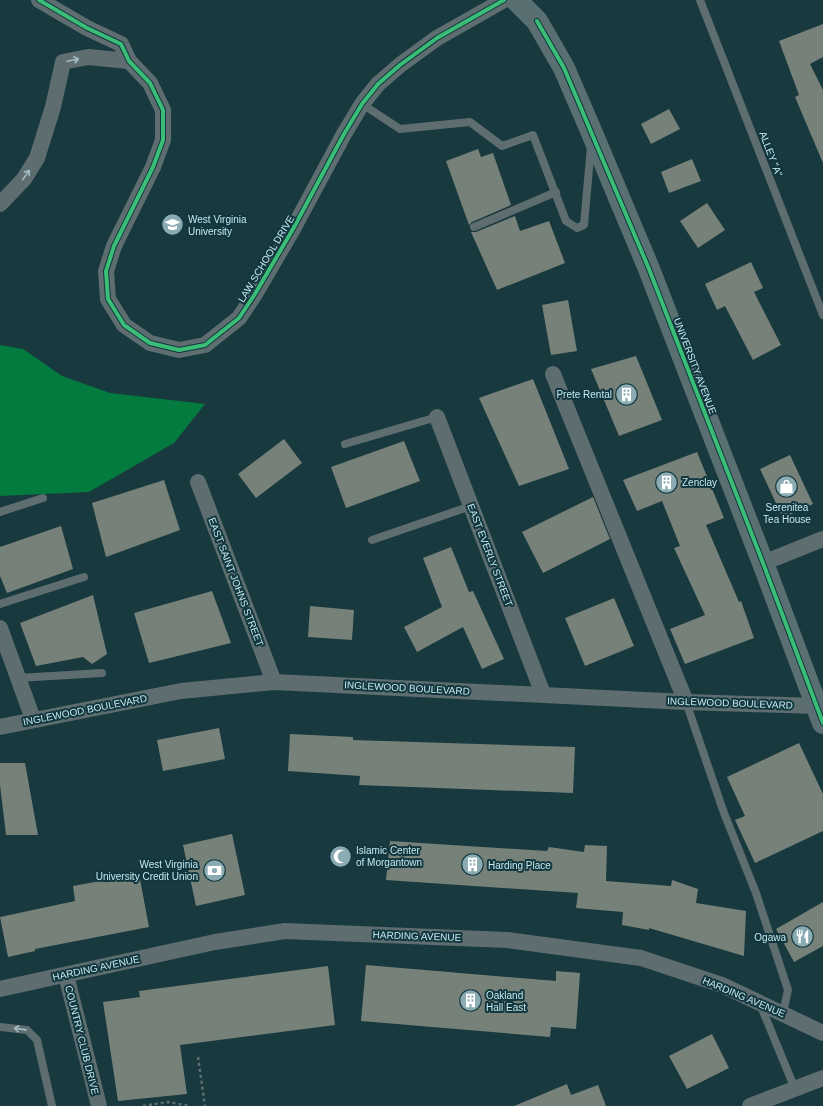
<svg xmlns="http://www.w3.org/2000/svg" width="823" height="1106" font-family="Helvetica,sans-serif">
<rect width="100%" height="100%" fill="#18393e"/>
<path fill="#037b3f" d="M0 345 23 349 62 376 110 393 205 404 174 443 89 492 0 496Z"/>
<g fill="#768179">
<path d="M823 24V57L810 64 823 90V163L795 97 799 95 779 41Z"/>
<path d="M669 109 680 129 651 144 641 124Z"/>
<path d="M478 149 481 157 493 153 511 205 472 222 469 225 446 161Z"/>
<path d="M692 159 701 181 669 193 661 172Z"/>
<path d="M707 203 725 230 698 248 680 221Z"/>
<path d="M515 216 520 231 549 221 565 263 497 290 471 232H476Z"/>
<path d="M751 262 763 288 754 292 781 345 753 360 725 306 717 310 705 284Z"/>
<path d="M568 300 577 351 551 355 542 305Z"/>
<path d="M636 356 662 420 619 436 591 369Z"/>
<path d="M533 379 569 469 519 486 479 398Z"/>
<path d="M284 439 302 463 256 498 238 474Z"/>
<path d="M404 441 420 481 346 508 331 467Z"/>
<path d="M697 452 724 518 706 525 739 602 741 601 754 638 685 664 670 629 705 615 674 548 680 546 662 501 637 511 623 480Z"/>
<path d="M790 455 813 504 783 518 760 469Z"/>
<path d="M164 480 180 530 106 557 92 503Z"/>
<path d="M593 497 610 539 543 573 522 532Z"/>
<path d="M61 526 73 569 7 593 0 576V547Z"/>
<path d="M451 547 469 592 473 591 504 659 482 669 463 627 417 652 404 627 442 607 423 558Z"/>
<path d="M212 591 231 643 149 663 134 613Z"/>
<path d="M93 595 107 654 92 664 83 657 36 666 20 623Z"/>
<path d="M614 598 634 646 585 666 565 618Z"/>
<path d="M310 606 354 610 352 640 308 637Z"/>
<path d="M219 728 225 759 163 771 157 740Z"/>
<path d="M290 734 353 737V740L575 747 573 793 359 785 360 776 288 771Z"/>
<path d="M799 743 823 794V831L755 863 735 820 745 816 727 777Z"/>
<path d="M0 763H25L38 835H6L0 785Z"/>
<path d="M232 834 245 895 196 906 183 845Z"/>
<path d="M390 841 547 851 549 847 584 852 585 845 607 846 606 881 671 886 672 880 698 889 696 903 746 911 744 956 649 928V930L622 925 623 912 576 908 578 893 386 880Z"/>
<path d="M139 874 149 927 35 949V951L8 957 0 917 75 901 73 886Z"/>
<path d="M823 902V946L794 962 776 929Z"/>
<path d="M366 965 556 981V971L580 973 576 1029 551 1027 550 1037 361 1021Z"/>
<path d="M328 966 335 1025 180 1045 187 1094 118 1101 103 1002 140 997 139 991Z"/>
<path d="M712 1034 729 1068 687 1089 669 1056Z"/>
<path d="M567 1084 571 1095 598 1085 606 1106H514Z"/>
</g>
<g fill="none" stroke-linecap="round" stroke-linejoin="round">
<g stroke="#5f6f71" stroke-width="2.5" stroke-dasharray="3 3" stroke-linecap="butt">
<path d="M198 1057 205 1106"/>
<path d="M143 1106 168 1102 190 1106"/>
</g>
<g stroke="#5e6d70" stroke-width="8">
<path d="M700 0 823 315"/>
<path d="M362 104 400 129 470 122 502 146 533 135 566 221 577 228 584 225 591 146"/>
<path d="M474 227 556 192"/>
<path d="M345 444 437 417"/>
<path d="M0 512 43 498"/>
<path d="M372 540 471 506"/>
<path d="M0 604 84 577"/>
<path d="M18 678 102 673"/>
<path d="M686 702 724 813 756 893 788 990 783 1013"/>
<path d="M760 1004 795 1089"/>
<path d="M0 1027 27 1030 37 1040 52 1106"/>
</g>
<g stroke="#5e6d70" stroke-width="16">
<path d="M39 0 87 28 121 44 129 61 150 83 163 110V140L153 167 114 246 106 271 108 299 124 325 150 343 179 350 205 345 239 318 255 294 293 229 344 134 362 104 378 84 400 65 437 38 504 0"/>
<path d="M0 204 24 179 37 158 53 107 63 62 88 57 129 61"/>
<path d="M553 374 686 702"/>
<path d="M437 417 543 694"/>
<path d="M198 482 274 682"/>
<path d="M763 563 823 539"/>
<path d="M0 628 33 719"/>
<path d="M0 727 181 691 274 682 686 702 817 706"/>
<path d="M66 975 99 1106"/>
<path d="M0 989 215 942 285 931 507 940 641 958 722 985 823 1033"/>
<path d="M750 1106 823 1078"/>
</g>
<path stroke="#5a6f72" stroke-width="22" d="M516 0 537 21 564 68 592 133 649 269 763 563 823 723"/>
<defs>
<g id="cycleway">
<path d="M39 0 87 28 121 44 129 61 150 83 163 110V140L153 167 114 246 106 271 108 299 124 325 150 343 179 350 205 345 239 318 255 294 293 229 344 134 362 104 378 84 400 65 437 38 504 0"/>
<path d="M537 21 564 68 649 269 763 563 823 723"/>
</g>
</defs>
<use href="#cycleway" stroke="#12373e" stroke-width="6"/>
<use href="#cycleway" stroke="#3abd76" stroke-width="4"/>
</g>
<defs><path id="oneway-shaft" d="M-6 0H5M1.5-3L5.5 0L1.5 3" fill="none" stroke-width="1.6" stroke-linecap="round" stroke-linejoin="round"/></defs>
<g stroke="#a2bdc3">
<use href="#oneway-shaft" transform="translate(73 60) rotate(-12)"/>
<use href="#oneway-shaft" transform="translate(26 175) rotate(-55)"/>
<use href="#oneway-shaft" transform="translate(20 1029) rotate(-172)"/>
</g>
<defs>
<symbol id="university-disc" viewBox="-11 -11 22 22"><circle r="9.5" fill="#8aabb1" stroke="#12373e"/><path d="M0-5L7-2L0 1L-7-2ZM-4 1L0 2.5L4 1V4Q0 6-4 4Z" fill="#fff"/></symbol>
<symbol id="building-disc" viewBox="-11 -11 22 22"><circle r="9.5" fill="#8aabb1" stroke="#12373e"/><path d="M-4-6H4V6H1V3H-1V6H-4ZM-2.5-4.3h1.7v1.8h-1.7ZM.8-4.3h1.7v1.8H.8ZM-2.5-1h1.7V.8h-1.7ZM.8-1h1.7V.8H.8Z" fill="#fff"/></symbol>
<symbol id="shop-disc" viewBox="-11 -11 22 22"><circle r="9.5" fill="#8aabb1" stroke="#12373e"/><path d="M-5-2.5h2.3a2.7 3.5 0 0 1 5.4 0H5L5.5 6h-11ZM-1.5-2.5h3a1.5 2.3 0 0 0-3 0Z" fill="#fff"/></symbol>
<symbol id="mosque-disc" viewBox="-11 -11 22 22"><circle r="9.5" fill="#8aabb1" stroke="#12373e"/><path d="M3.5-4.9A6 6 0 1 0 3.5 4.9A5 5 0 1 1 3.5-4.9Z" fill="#fff"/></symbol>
<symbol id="bank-disc" viewBox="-11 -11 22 22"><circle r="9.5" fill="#8aabb1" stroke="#12373e"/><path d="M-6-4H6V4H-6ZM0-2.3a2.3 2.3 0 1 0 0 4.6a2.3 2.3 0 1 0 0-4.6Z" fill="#fff"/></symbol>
<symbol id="restaurant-disc" viewBox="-11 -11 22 22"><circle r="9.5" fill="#8aabb1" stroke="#12373e"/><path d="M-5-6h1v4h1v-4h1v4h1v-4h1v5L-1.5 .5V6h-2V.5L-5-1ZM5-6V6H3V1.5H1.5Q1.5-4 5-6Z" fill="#fff"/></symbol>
</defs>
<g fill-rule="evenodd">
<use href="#university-disc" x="160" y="212" width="25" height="25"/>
<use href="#building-disc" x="614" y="382" width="25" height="25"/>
<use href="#building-disc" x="654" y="470" width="25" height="25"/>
<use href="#shop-disc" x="774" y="474" width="25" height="25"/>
<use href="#mosque-disc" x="328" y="844" width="25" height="25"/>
<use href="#building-disc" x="460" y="852" width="25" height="25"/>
<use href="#bank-disc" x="202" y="858" width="25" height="25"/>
<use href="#restaurant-disc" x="790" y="924" width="25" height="25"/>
<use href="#building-disc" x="458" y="988" width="25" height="25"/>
</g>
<g text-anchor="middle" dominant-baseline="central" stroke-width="4" stroke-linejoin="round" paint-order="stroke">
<g font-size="10" fill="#c7e8ef" stroke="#12373e">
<text transform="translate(771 154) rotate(69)">ALLEY "A"</text>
<text transform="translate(266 259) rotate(-59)">LAW SCHOOL DRIVE</text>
<text transform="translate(695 366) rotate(69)">UNIVERSITY AVENUE</text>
<text transform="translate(490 555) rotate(69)">EAST EVERLY STREET</text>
<text transform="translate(236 582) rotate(69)">EAST SAINT JOHNS STREET</text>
<text transform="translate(407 688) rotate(3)">INGLEWOOD BOULEVARD</text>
<text transform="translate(730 703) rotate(2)">INGLEWOOD BOULEVARD</text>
<text transform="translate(85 710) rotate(-11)">INGLEWOOD BOULEVARD</text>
<text transform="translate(417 936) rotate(2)">HARDING AVENUE</text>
<text transform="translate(96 968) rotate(-12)">HARDING AVENUE</text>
<text transform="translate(744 997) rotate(23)">HARDING AVENUE</text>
<text transform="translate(82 1040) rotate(76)">COUNTRY CLUB DRIVE</text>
</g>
<g font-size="10" fill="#c7e8ef" stroke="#12373e" text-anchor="start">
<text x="188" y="219">West Virginia<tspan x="188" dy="12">University</tspan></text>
<text x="612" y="394" text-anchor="end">Prete Rental</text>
<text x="682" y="482">Zenclay</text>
<text x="787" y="507" text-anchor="middle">Serenitea<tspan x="787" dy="12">Tea House</tspan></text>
<text x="356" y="850">Islamic Center<tspan x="356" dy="12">of Morgantown</tspan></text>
<text x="198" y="864" text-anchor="end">West Virginia<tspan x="198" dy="12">University Credit Union</tspan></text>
<text x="488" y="865">Harding Place</text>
<text x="786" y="937" text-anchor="end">Ogawa</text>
<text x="486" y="995">Oakland<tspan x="486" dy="12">Hall East</tspan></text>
</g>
</g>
</svg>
